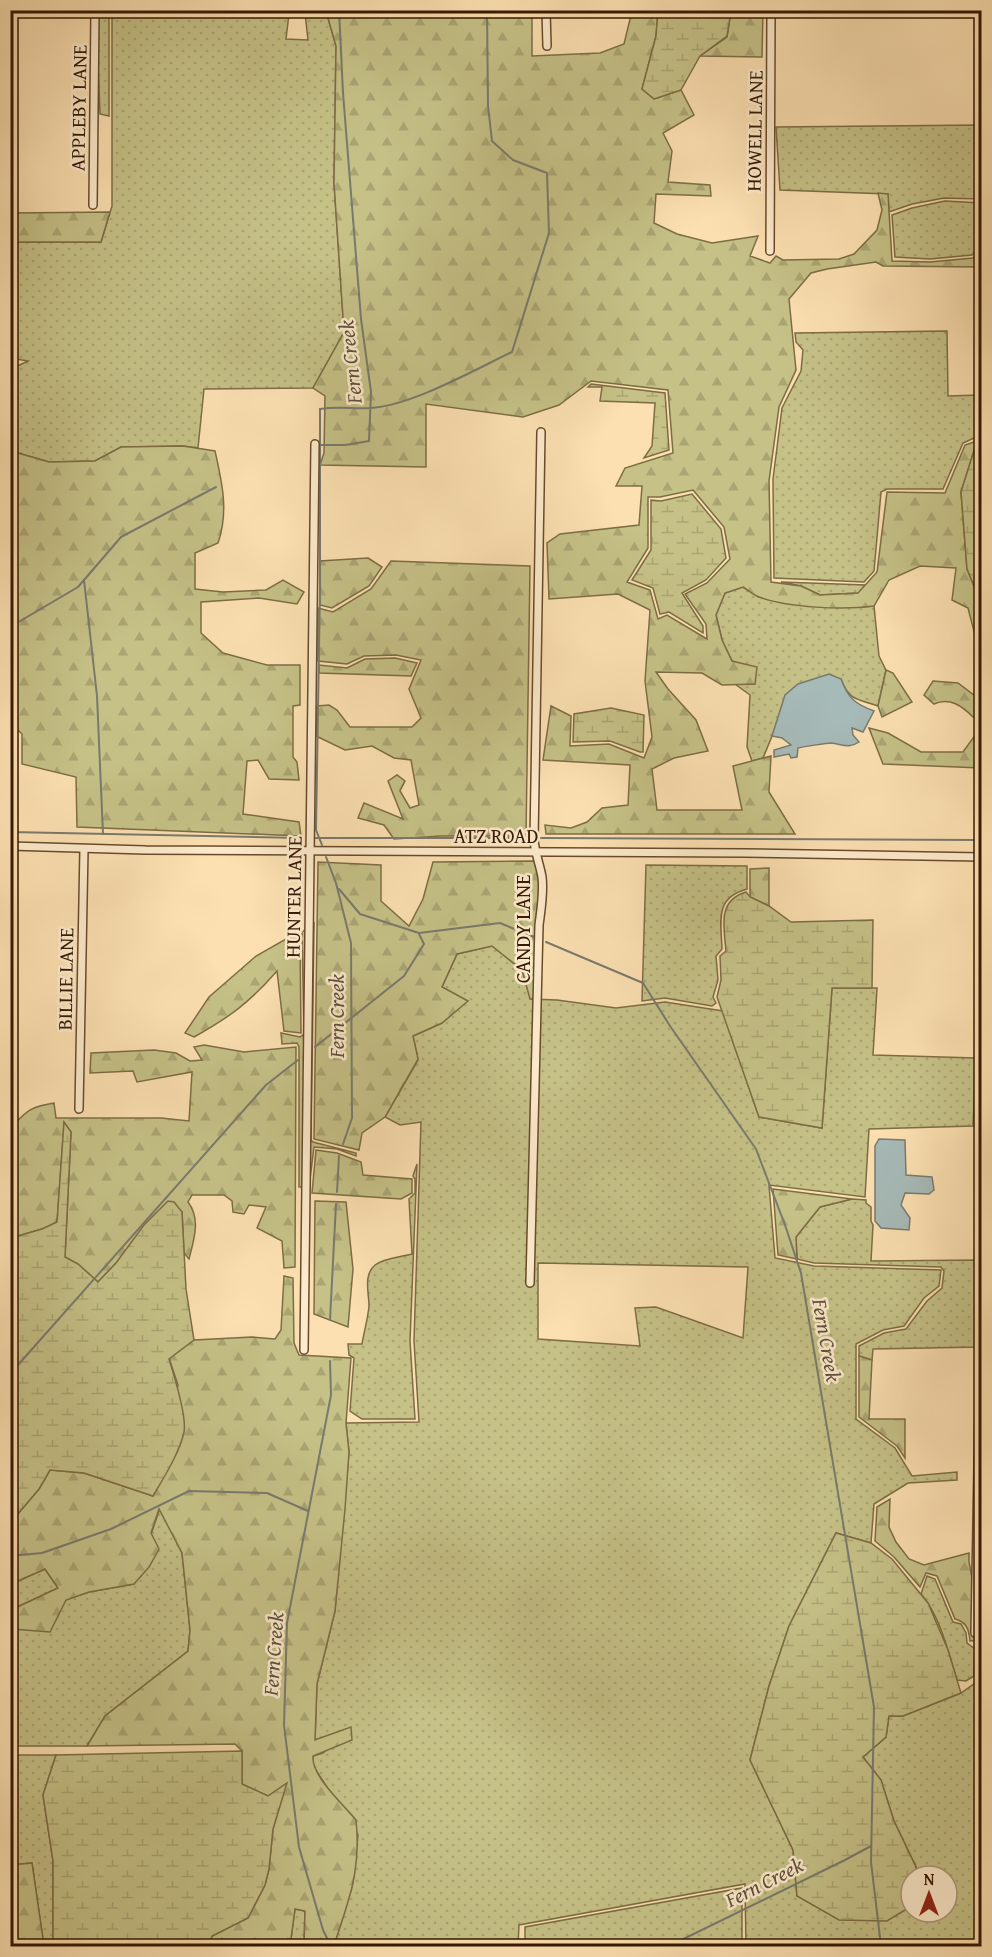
<svg xmlns="http://www.w3.org/2000/svg" width="992" height="1957" font-family="'Gentium Book Plus',serif">
<defs>
<pattern id="green-dots" width="8" height="8" patternUnits="userSpaceOnUse" patternTransform="scale(1.5)"><rect width="8" height="8" fill="#c5c187"/><path d="M2 2h.1M6 6h.1" fill="none" stroke="#aaa573" stroke-width="1.8" stroke-linecap="round"/></pattern>
<pattern id="forest-firs" width="22" height="20" patternUnits="userSpaceOnUse" patternTransform="scale(1.5)"><rect width="22" height="20" fill="#c5c187"/><path d="M5 1l3.5 6h-7zM16 11l3.5 6h-7z" fill="#aaa573"/></pattern>
<pattern id="wetland-marsh" width="20" height="14" patternUnits="userSpaceOnUse" patternTransform="scale(1.5)"><rect width="20" height="14" fill="#c5c187"/><path d="M1 5h8M5 5V1M11 12h8M15 12V8" fill="none" stroke="#aaa573"/></pattern>
</defs>
<rect width="100%" height="100%" fill="#fce0b1"/>
<filter id="stains"><feTurbulence type="fractalNoise" baseFrequency=".00333" numOctaves="4"/><feColorMatrix values="0 0 0 0 .2 0 0 0 0 .09 0 0 0 0 .02 0 0 0 .5 -.17"/></filter>
<radialGradient id="worn" r=".72"><stop offset=".6" stop-color="#630" stop-opacity="0"/><stop offset="1" stop-color="#630" stop-opacity=".3"/></radialGradient>
<g fill="url(#green-dots)" stroke="#7d6d44" stroke-width="1.5" fill-rule="evenodd">
<path d="M96 11H109V116L100 114Z"/>
<path d="M112 11H326L336 46 334 183 344 332 313 388 204 389 198 448 183 446 121 447 95 461 49 462 11 451V369L28 361 11 358V242H101L112 206ZM305 13 308 40 286 39 289 14Z"/>
<path d="M981 125V199L944 198 912 204 889 212 888 194 780 190 776 127Z"/>
<path d="M945 201 981 203 977 249 972 255 930 259 895 257 892 215 912 208Z"/>
<path d="M947 331 948 396 981 395V438L976 437 963 443 943 489H887L881 492 874 571 864 582 774 578 773 479 782 408 801 371 803 350 796 342 795 333Z"/>
<path d="M781 582 865 585 859 593 820 595 801 586Z"/>
<path d="M743 587 759 597 862 607 874 606 879 656 886 670 878 706C858 699 849 701 841 679L777 724 763 758 752 761 747 747 750 695 735 684H754L732 661 722 640 716 615 725 593Z"/>
<path d="M646 865 747 866V889C714 898 721 921 722 949L716 956 718 980 713 997 716 1003 712 1006 665 998 642 1001Z"/>
<path d="M492 946 522 970 531 999 557 1000 616 1008 665 1002 723 1011 759 1117 822 1128 832 988H877L873 1055 976 1058 973 1126 869 1129 865 1197 769 1185 775 1258 814 1266 941 1270 939 1286 924 1298 904 1326 883 1330 856 1344V1419L895 1448 912 1476 957 1472V1480L908 1483 874 1504 871 1543 836 1533 789 1626 769 1686 750 1760 793 1850 797 1896 910 1907 911 1900V1912H947V1876H915L916 1867 894 1821 881 1780 863 1757 886 1737 889 1716H903L961 1693 981 1679V1946H746L745 1884 519 1925 518 1946H334L353 1883 358 1835 312 1764 313 1756 323 1753 350 1728 315 1740 317 1684 335 1611 349 1452 346 1423 419 1422 414 1341 421 1122 400 1125 385 1117 418 1060 413 1036 442 1023 467 1001 442 987 457 954ZM538 1263 748 1267 743 1338 656 1307 635 1308 640 1346 538 1339Z"/>
<path d="M417 1164 410 1341 415 1419H362L350 1411 354 1358 349 1355 348 1344H362C364 1332 368 1318 369 1306 369 1293 363 1275 375 1265 384 1258 400 1257 412 1254L409 1199 415 1193V1179L413 1176Z"/>
<path d="M852 1199 866 1200V1203L871 1207V1221L873 1225 871 1261 981 1260 979 1347 873 1349 872 1360 859 1356V1346L884 1333 906 1329 927 1301 942 1288 944 1271 941 1267 814 1263 797 1259 796 1237 820 1207Z"/>
<path d="M160 1508 182 1553 190 1630 188 1651 105 1716 87 1746H11V1628L65 1600 89 1592 134 1584Z"/>
<path d="M45 1569 58 1588 11 1610V1584Z"/>
<path d="M927 1576 935 1579 953 1622 961 1624 966 1633 967 1643 975 1649 974 1676 966 1681 957 1680C948 1651 940 1616 921 1594Z"/>
<path d="M11 1755H56L43 1795 53 1861V1942L55 1946H44L32 1863 11 1865Z"/>
<path d="M742 1888V1946H525V1927Z"/>
<path d="M295 1909 305 1911 304 1946H290Z"/>
</g>
<g fill="url(#forest-firs)" stroke="#7d6d44" stroke-width="1.5" fill-rule="evenodd">
<path d="M326 11H532V56L600 53 624 44 632 11H658L656 36 642 89 654 99 681 90 694 115 663 133 672 151 668 182 710 185 711 196 656 194 654 223 677 234 712 243 758 236 750 256 770 263 776 256 783 260 839 259 854 254 877 230 882 210 878 193 888 194 892 261 930 262 973 258 980 251 981 240V267L883 266 876 262 827 269 811 273 789 299 796 370 779 407 769 481 771 582 801 586 820 595 858 593 877 572 887 492 945 493 965 445 977 441 961 492 967 569 981 603V685L975 675 976 639 968 608 952 600 956 568 920 566 889 580 874 606C844 610 788 608 759 597 754 595 748 590 743 587L725 593 716 615 722 640 732 661 757 667 755 684 722 685 702 673 656 672 668 689 696 720 708 751 674 758 652 769 657 810H742L733 766 771 756 769 792 795 834H546L545 825 571 828 587 822 602 808 628 805 630 765 543 760 551 706 571 716 570 746 609 744 644 758 652 737 645 681 650 610 618 594 549 599 547 543 560 534 639 525 642 486H616L625 468 673 453 668 390 591 381 559 405 523 417 426 404V467L320 465 324 453 325 396 313 388 344 332 334 183 336 46ZM693 490 724 527 730 559 707 583 685 594 706 624 707 639 667 615 658 619 650 590 627 582 648 548V497H660Z"/>
<path d="M731 11H763L762 57 700 56 727 37Z"/>
<path d="M110 212 101 242H11V213Z"/>
<path d="M183 446 215 451C222 482 229 512 218 543L195 553V589L223 592 266 590 283 580 304 592 297 604 259 598 201 602V633L223 653 267 665H300V705L293 706V757L297 762 299 780 269 779 258 760 247 761 243 814 299 822 301 836 77 827 76 777 22 764V734L10 722 11 451 49 462 95 461 121 447Z"/>
<path d="M368 558 382 567 369 586 332 608 320 605V561Z"/>
<path d="M391 561 530 566 526 836H441L394 839 384 825 358 818 364 803 403 819 388 781 397 775 405 781 400 791 410 808 419 805 411 760 394 758 372 746 345 750 316 736 317 706 329 705 337 710 350 727H412L421 718 409 689 421 660 396 655 364 656 347 664 318 661V608L333 612 371 589Z"/>
<path d="M395 658 417 663 411 676 319 673V665L347 668 365 659Z"/>
<path d="M886 670 893 673 912 702 882 717 878 706Z"/>
<path d="M933 681 958 683 979 699 981 717H973C962 706 950 697 934 704L924 695Z"/>
<path d="M869 728 888 733 921 752H963L976 734 981 735V768L883 764Z"/>
<path d="M538 861 542 877 538 999H530L522 970 492 946 457 954 442 987 468 1001 442 1023 413 1036 418 1059 385 1117 362 1133 359 1150 314 1139 318 862 381 865V901L409 926 423 899 433 862Z"/>
<path d="M769 868V906L750 897V869Z"/>
<path d="M293 935H300L301 1033 284 1031 277 971C250 1002 230 1017 194 1037L185 1033 209 997 256 956Z"/>
<path d="M204 1045 244 1052 296 1047 295 1267 284 1268 282 1241 257 1228 266 1207 249 1205 244 1214 233 1212 232 1201 224 1195H192L188 1202C201 1219 194 1239 189 1259L184 1253 182 1212 116 1263 98 1282 78 1264 65 1257 71 1132 64 1123 57 1223 42 1229 11 1238V1127C28 1110 30 1107 54 1103L56 1118H161L189 1121 192 1072 137 1082 133 1071 90 1073 91 1053 154 1050 176 1053 190 1061 202 1060 194 1047Z"/>
<path d="M316 1150 337 1153 361 1162 363 1175 412 1179V1193L401 1199 312 1193Z"/>
<path d="M773 1189 852 1199 820 1207 796 1237 797 1259 778 1255Z"/>
<path d="M315 1201 346 1202 353 1269 348 1327 314 1314Z"/>
<path d="M284 1276 293 1278 294 1343 299 1355 351 1358 346 1423 349 1452 345 1509 335 1611 317 1684 315 1740 351 1727 352 1740 313 1756C311 1776 343 1804 356 1820 359 1848 356 1878 347 1905 343 1919 338 1932 334 1946H304L305 1911 295 1909 290 1946H209L212 1936 248 1918 265 1885 269 1869 273 1829 286 1784 268 1796 242 1784V1751L235 1744 87 1746 105 1716 188 1651 190 1630 182 1553 159 1509 151 1533 159 1549 149 1567 134 1584 89 1592 66 1600 50 1632 12 1629 11 1628V1610L58 1588 45 1569 11 1584V1522L39 1489 50 1470 84 1473 153 1496 178 1385 169 1358 194 1340 252 1337 275 1339 281 1330Z"/>
<path d="M859 1356 872 1360 869 1419H905V1458L897 1446 859 1417Z"/>
<path d="M890 1499 889 1527 896 1542 909 1559 924 1565 969 1553V1562L981 1628V1640L970 1641C969 1629 966 1622 955 1619L937 1576 926 1573 920 1587 894 1557 875 1541 877 1507Z"/>
<path d="M32 1863 44 1946H11V1865Z"/>
</g>
<g fill="url(#wetland-marsh)" stroke="#7d6d44" stroke-width="1.5">
<path d="M658 11H731L727 36 700 56 681 90 654 99 642 89 656 36Z"/>
<path d="M591 384 665 393 669 450 644 458 652 446 655 403 600 401 602 387H588Z"/>
<path d="M977 441 982 449 981 603 967 569 961 492Z"/>
<path d="M692 494 721 529 726 558 706 580 682 593 703 626V633L669 612 660 614 653 588 632 580 651 550V500L661 501Z"/>
<path d="M611 708 644 715 643 752H640L610 741 573 742 574 714Z"/>
<path d="M746 892 750 897 769 906 791 922 873 920 872 988H832L822 1128 759 1117 717 997 721 980 720 956 726 951C724 926 717 901 746 892Z"/>
<path d="M314 923 311 1140 313 1142 356 1153V1156L337 1149 314 1147 309 1187H299V1047L297 1043 282 1044 281 1033 300 1037 304 1034 302 932Z"/>
<path d="M64 1122 71 1132 65 1257 78 1264 98 1282 116 1263 144 1225 168 1201 174 1202 182 1212 186 1289 194 1340 169 1359C174 1375 187 1417 184 1432 180 1452 163 1479 153 1496L84 1473 50 1470 39 1489 11 1522V1238L42 1229 57 1222Z"/>
<path d="M836 1533 871 1543 892 1559 928 1603 948 1650 961 1693 903 1716H889L886 1737 863 1757 881 1780 894 1821 916 1867 915 1876H911L910 1907 887 1921 839 1920 797 1896 793 1850 750 1760 769 1686 789 1626Z"/>
<path d="M242 1751V1784L268 1796 287 1783 273 1829 269 1869 265 1885 248 1918 212 1936 209 1946H55L53 1942V1861L43 1795 56 1755Z"/>
</g>
<g fill="#a6bab8" stroke="#797a6e" stroke-width="1.5">
<path d="M829 674 841 679C848 698 855 704 874 711L863 732 852 728 853 735 859 742C849 749 842 744 831 743 828 743 801 747 798 748L797 757 791 758 789 754 774 757V750L791 745 782 738 772 736 785 695 798 684Z"/>
<path d="M879 1139 905 1140 906 1175 932 1177 934 1190 929 1194 905 1193 901 1205 910 1218 909 1230 881 1228 875 1221V1146Z"/>
</g>
<g fill="none" stroke-linecap="round" stroke-linejoin="round">
<g stroke="#797a6e" stroke-width="2">
<path d="M320 409C337 406 353 409 370 408 411 406 474 370 512 352L549 233 547 173 513 160 492 141 488 106 487 10"/>
<path d="M320 409V589L316 830 322 845"/>
<path d="M320 445H345L369 441 371 392 361 319 343 93 339 10"/>
<path d="M84 580 97 696 103 834"/>
<path d="M10 627 78 587 121 537 216 487"/>
<path d="M10 832 299 838"/>
<path d="M314 838H529"/>
<path d="M541 838 978 840"/>
<path d="M326 857 336 883 351 943 352 1118 343 1144"/>
<path d="M339 889 360 914 419 933 500 923 534 937"/>
<path d="M546 942 643 983 670 1026 756 1149 785 1225 801 1273 874 1707 871 1862 881 1946"/>
<path d="M315 1047 404 976 424 944 419 934"/>
<path d="M337 1192 339 1156"/>
<path d="M330 1320 336 1204"/>
<path d="M330 1361 331 1395 287 1623 284 1725 299 1847 323 1930 331 1946"/>
<path d="M10 1374 266 1085 298 1060"/>
<path d="M10 1556 42 1553 111 1529 189 1491 267 1493 308 1511"/>
<path d="M669 1946 845 1860 871 1846"/>
</g>
<defs>
<g id="minor">
<path d="M546 10 547 46"/>
<path d="M93 205 95 10"/>
<path d="M770 251 771 10"/>
<path d="M10 846 145 850 745 853 982 857"/>
<path d="M79 1109 84 849"/>
<path d="M530 1283 539 925C541 909 544 893 542 877 540 865 535 853 534 840L541 432"/>
<path d="M304 1350 315 444"/>
<path d="M975 1633 982 1248"/>
</g>
</defs>
<use href="#minor" stroke="#674b2c" stroke-width="10"/>
<use href="#minor" stroke="#fdebcc" stroke-width="7"/>
</g>
<g text-anchor="middle" dominant-baseline="central" stroke-width="5" stroke-linejoin="round" paint-order="stroke">
<g font-size="20" fill="#351900" stroke="#fdebcc">
<text transform="translate(78 108) rotate(-89)">APPLEBY LANE</text>
<text transform="translate(754 131) rotate(-89)">HOWELL LANE</text>
<text x="496" y="835">ATZ ROAD</text>
<text transform="translate(293 897) rotate(-89)">HUNTER LANE</text>
<text transform="translate(522 929) rotate(-90)">CANDY LANE</text>
<text transform="translate(65 979) rotate(-89)">BILLIE LANE</text>
</g>
<g font-size="21" font-style="italic" fill="#5d5140" stroke="#fdebcc">
<text transform="translate(350 362) rotate(-96)">Fern Creek</text>
<text transform="translate(336 1016) rotate(-90)">Fern Creek</text>
<text transform="translate(827 1340) rotate(80)">Fern Creek</text>
<text transform="translate(273 1654) rotate(-86)">Fern Creek</text>
<text transform="translate(764 1882) rotate(-27)">Fern Creek</text>
</g>
</g>
<rect width="992" height="1957" fill="none" stroke="#fce0b1" stroke-width="36"/>
<rect x="12" y="12" width="968" height="1933" fill="none" stroke="#351900" stroke-width="3"/>
<rect x="18" y="18" width="956" height="1921" fill="none" stroke="#351900" stroke-width="1.5"/>
<g transform="translate(929 1894)"><circle r="28" fill="#fdebcc" stroke="#ad977a" stroke-width="1.5"/>
<path d="M0-4.5L10 22L0 15L-10 22Z" fill="#8f2418"/>
<text y="-9" font-size="16" font-weight="bold" text-anchor="middle" fill="#351900">N</text>
</g>
<rect width="100%" height="100%" filter="url(#stains)"/>
<rect width="100%" height="100%" fill="url(#worn)"/>
</svg>
